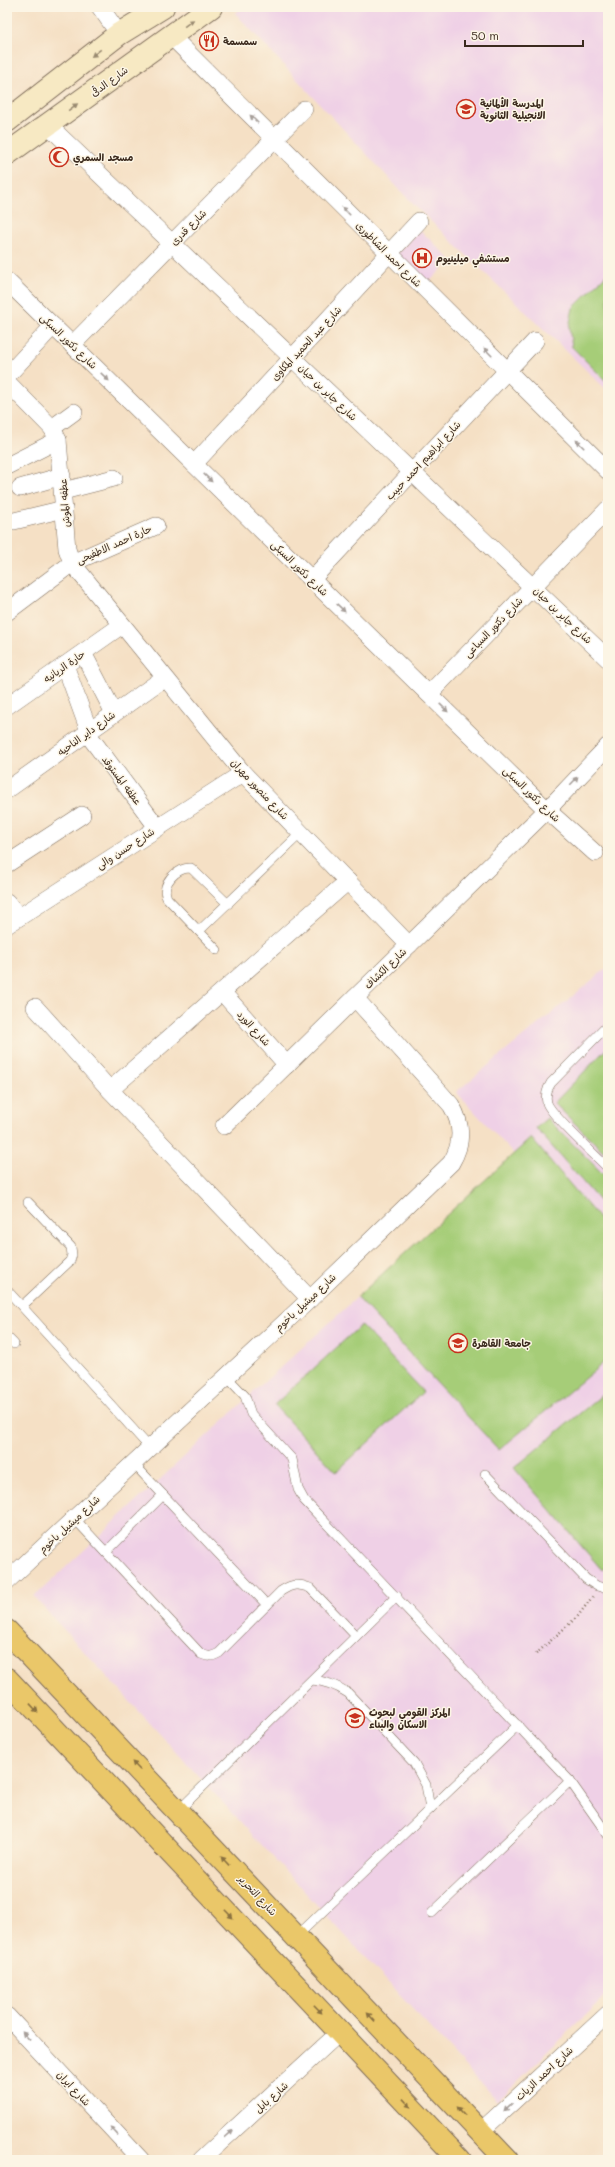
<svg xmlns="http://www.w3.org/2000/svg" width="615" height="2167" font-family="Mali,'Playpen Sans Arabic',sans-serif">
<rect width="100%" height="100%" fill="#fcf5e5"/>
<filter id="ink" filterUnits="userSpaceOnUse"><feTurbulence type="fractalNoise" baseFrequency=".025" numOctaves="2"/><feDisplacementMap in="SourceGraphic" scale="8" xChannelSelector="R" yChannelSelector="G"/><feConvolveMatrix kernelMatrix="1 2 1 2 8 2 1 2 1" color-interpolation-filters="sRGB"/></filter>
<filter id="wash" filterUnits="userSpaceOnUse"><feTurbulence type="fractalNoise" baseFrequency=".012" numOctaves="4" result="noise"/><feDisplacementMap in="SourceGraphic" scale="16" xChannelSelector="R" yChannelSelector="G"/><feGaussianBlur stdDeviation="0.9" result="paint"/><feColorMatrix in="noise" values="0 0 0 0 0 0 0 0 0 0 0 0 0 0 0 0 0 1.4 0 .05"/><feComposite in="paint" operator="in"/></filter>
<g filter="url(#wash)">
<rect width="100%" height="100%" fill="#f5e0c5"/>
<g fill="#efd0e6">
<path d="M244 7H608V391L413 204 235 13Z"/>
<path d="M420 230 451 260 425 286 394 256Z"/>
<path d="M608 967V1994L497 2101 34 1597 258 1388 514 1154 456 1092Z"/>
</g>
<g fill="#a6cd78" stroke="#707c4b">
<path d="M608 273V383L572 347 569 327 573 308Z"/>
<path d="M608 1047V1156L554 1103Z"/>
<path d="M547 1118 608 1179V1211L536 1128Z"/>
<path d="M531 1138 608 1229V1359L499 1450 357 1297Z"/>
<path d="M361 1325 423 1392 336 1472 274 1405Z"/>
<path d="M608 1390V1565L602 1570 514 1468Z"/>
</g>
</g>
<g filter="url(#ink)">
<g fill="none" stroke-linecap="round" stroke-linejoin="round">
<defs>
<g id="service">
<path d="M199 931 301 833"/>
<path d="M217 950 167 898C160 884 177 867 191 868L228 904"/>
<path d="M608 1025 551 1083C547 1089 545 1095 547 1103 551 1115 596 1156 608 1168"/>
<path d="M7 1290 150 1448"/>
<path d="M22 1306 70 1261 72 1255 71 1247 28 1202"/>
<path d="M7 1337 14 1344"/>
<path d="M226 1376 245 1396 251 1414 292 1459 298 1489 304 1500 570 1781 608 1835"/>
<path d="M133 1463 267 1605"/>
<path d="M485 1474 586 1579 597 1586 608 1589"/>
<path d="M74 1518 201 1654C208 1657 212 1657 219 1653L281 1591C292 1584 298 1583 310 1588L356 1636"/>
<path d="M106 1552 163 1495"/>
<path d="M312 1680C326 1681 336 1685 348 1693L414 1763 426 1785 430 1809"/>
<path d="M178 1811 397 1596"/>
<path d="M432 1913 570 1781"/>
<path d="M297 1936 518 1725"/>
</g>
<g id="minor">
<path d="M100 7 119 34"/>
<path d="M171 36 608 471"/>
<path d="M48 125 608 659"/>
<path d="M7 281 547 810 595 853"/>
<path d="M72 345 304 109"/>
<path d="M7 376 53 326"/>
<path d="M7 382 52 428 58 440 67 549 72 563 243 773 409 945"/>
<path d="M52 428 74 412"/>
<path d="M194 464 419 221"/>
<path d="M7 466 58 440"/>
<path d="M20 488 62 476"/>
<path d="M63 491 114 478"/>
<path d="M14 521 64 509"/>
<path d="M312 579 535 341"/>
<path d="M7 612 72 563 156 526"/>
<path d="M83 653 114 713"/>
<path d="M65 665 89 731"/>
<path d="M429 694 608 509"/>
<path d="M7 706 122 625"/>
<path d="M87 733 157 827"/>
<path d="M7 790 164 678"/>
<path d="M7 864 82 815"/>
<path d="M7 902 19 917"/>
<path d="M7 925 243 773"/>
<path d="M222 992 287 1065"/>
<path d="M35 1007 110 1090 310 1299"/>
<path d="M110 1090 348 881"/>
<path d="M224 1126 547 810 608 746"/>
<path d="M7 1581 310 1299 451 1163C463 1143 463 1125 451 1105L355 998"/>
<path d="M7 2016 141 2160"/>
<path d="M480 2132 608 2014"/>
<path d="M201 2160 340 2032"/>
</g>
<g id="secondary">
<path d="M7 121 119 34 163 7"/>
<path d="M7 154 211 7"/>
</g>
<g id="primary">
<path d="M7 1631 507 2160"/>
<path d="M7 1679 460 2160"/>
</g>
</defs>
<use href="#service" stroke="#7c6a58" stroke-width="10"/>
<use href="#minor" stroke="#7c6a58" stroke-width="18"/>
<use href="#secondary" stroke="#7c6a58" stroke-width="24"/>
<use href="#primary" stroke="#7c6a58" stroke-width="24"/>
<path stroke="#7c6a58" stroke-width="2.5" stroke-dasharray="1 3" stroke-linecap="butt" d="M536 1654 578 1616 593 1596"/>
<use href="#service" stroke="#fff" stroke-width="9"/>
<use href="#minor" stroke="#fff" stroke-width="17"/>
<use href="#secondary" stroke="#f7e9c3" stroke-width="22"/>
<use href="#primary" stroke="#eac769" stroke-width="22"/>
</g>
<defs><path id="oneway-solid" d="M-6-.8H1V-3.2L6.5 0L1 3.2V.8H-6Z"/></defs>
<g fill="#998a70">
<use href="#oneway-solid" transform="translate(189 23) rotate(-36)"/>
<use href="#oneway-solid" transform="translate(96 53) rotate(143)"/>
<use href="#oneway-solid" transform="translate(73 107) rotate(-36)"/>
</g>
<g fill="#a79f9a">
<use href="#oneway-solid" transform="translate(254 119) rotate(-135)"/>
<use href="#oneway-solid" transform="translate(346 211) rotate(-135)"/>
<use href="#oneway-solid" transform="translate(488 352) rotate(-135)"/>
<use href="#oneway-solid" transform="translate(105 377) rotate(44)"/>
<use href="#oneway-solid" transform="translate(580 444) rotate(-135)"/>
<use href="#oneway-solid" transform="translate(208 478) rotate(44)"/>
<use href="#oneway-solid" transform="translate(341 608) rotate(44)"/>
<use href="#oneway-solid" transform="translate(444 708) rotate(44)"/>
<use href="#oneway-solid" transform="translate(574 781) rotate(-46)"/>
<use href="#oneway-solid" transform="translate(26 2036) rotate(-133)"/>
<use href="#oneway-solid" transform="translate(508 2107) rotate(137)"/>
<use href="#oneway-solid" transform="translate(114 2131) rotate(-133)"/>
<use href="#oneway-solid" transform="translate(229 2134) rotate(-42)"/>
</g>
<g fill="#8a7140">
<use href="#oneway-solid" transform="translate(34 1708) rotate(47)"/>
<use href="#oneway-solid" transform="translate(136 1766) rotate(-134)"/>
<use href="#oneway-solid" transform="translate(225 1861) rotate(-133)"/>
<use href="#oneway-solid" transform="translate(229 1914) rotate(46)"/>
<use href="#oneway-solid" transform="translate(318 2009) rotate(46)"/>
<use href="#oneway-solid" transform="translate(371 2017) rotate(-133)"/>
<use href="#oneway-solid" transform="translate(407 2103) rotate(47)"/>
<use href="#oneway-solid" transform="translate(461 2111) rotate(-133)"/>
</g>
</g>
<defs>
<symbol id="restaurant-ring" viewBox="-11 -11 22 22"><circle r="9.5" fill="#fcf5e5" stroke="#c8321e" stroke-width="1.5"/><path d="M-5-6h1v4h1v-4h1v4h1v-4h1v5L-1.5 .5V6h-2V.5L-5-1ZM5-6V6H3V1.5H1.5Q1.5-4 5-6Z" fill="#c8321e"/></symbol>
<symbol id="school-ring" viewBox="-11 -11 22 22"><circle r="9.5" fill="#fcf5e5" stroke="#c8321e" stroke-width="1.5"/><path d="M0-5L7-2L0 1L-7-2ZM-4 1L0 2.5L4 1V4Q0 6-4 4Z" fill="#c8321e"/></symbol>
<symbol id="mosque-ring" viewBox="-11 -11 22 22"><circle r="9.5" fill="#fcf5e5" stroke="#c8321e" stroke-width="1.5"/><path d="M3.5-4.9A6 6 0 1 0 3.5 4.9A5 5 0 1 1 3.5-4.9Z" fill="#c8321e"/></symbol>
<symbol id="hospital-ring" viewBox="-11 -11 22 22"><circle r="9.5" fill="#fcf5e5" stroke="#c8321e" stroke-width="1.5"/><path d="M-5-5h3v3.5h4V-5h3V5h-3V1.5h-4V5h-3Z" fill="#c8321e"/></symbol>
<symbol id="university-ring" viewBox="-11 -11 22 22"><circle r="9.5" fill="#fcf5e5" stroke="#c8321e" stroke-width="1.5"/><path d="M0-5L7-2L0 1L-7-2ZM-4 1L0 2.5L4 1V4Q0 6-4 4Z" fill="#c8321e"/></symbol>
</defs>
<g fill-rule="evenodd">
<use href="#restaurant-ring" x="198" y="30" width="22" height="22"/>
<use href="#school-ring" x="455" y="98" width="22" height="22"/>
<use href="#mosque-ring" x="48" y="146" width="22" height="22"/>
<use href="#hospital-ring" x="411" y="247" width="22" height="22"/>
<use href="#university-ring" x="447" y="1332" width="22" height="22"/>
<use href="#university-ring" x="344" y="1707" width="22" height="22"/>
</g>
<g text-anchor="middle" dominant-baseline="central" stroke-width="3" stroke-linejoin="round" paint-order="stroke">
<g font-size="10" font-weight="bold" fill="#3b2a1e" stroke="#fcf5e5" text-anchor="start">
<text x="223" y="41">سمسمة</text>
<text x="480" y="103">المدرسة الألمانية<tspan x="480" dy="12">الانجيلية الثانوية</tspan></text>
<text x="73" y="157">مسجد السمري</text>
<text x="436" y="258">مستشفي ميلينيوم</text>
<text x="472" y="1343">جامعة القاهرة</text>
<text x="369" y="1712">المركز القومي لبحوث<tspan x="369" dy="12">الاسكان والبناء</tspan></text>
</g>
<g font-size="10" fill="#3b2a1e" stroke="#fcf5e5">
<text transform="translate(109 81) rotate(-36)">شارع الدقى</text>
<text transform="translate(188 227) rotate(-45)">شارع قدرى</text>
<text transform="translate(389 254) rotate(45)">شارع احمد الشاطورى</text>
<text transform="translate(69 341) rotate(44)">شارع دكتور السبكى</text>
<text transform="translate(306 343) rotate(-47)">شارع عبد الحميد المكاوى</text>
<text transform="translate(328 392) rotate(44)">شارع جابر بن حيان</text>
<text transform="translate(423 460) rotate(-47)">شارع ابراهيم احمد حبيب</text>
<text transform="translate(64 503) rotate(-94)">عطفه الموش</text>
<text transform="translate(114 544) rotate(-24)">حارة احمد الاطفيحى</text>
<text transform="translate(300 568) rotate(44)">شارع دكتور السبكى</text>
<text transform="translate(563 615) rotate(44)">شارع جابر بن حيان</text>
<text transform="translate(493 627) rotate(-46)">شارع دكتور السباعى</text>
<text transform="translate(64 666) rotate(-35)">حارة الريانيه</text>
<text transform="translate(86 733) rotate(-36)">شارع داير الناحيه</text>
<text transform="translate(122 780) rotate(53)">عطفه المستوقد</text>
<text transform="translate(260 789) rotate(47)">شارع منصور مهران</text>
<text transform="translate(532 794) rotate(44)">شارع دكتور السبكى</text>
<text transform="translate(125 848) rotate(-33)">شارع حسن والى</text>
<text transform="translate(385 968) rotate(-44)">شارع الكشاف</text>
<text transform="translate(254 1028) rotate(48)">شارع الورد</text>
<text transform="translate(305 1302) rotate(-43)">شارع ميشيل باخوم</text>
<text transform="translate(69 1524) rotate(-43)">شارع ميشيل باخوم</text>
<text transform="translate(258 1895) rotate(47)">شارع التحرير</text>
<text transform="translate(544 2073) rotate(-43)">شارع احمد الزيات</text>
<text transform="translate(74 2088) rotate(47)">شارع ايران</text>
<text transform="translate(271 2097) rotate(-42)">شارع بابل</text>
</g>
</g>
<rect width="615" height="2167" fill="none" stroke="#fcf5e5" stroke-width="24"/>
<path d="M465 40v6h118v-6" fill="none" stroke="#3b2a1e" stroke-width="2"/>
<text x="471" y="40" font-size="12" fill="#3b2a1e" stroke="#fcf5e5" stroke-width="3" paint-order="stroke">50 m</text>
</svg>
